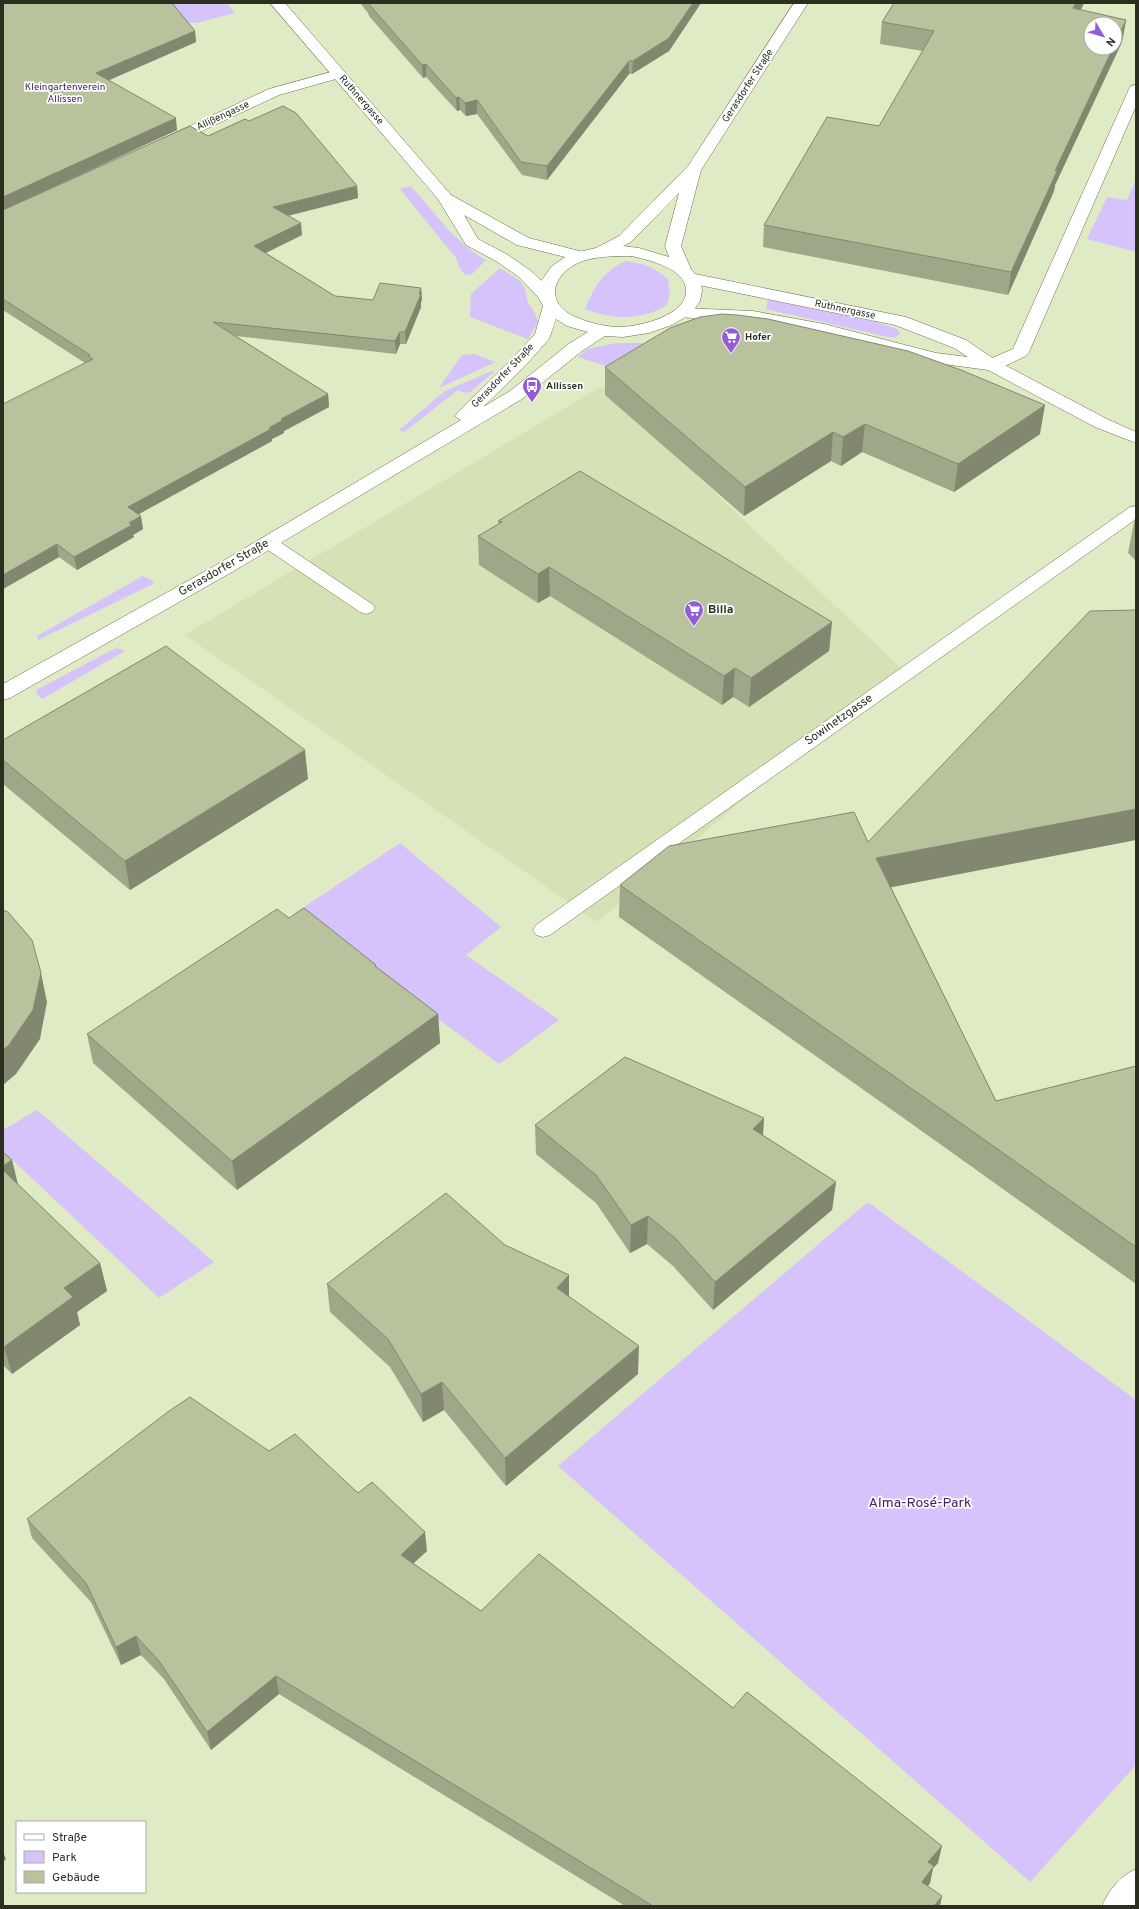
<svg xmlns="http://www.w3.org/2000/svg" width="1139" height="1909" font-family="Overpass,sans-serif">
<rect width="100%" height="100%" fill="#dfebc5"/>
<path fill="#d4e2b5" d="M602 386 901 668 597 922 185 635Z"/>
<g fill="#d7c3fb">
<path d="M164 3H226L235 13 196 23H184Z"/>
<path d="M1136 179V252L1087 239 1107 197 1127 200Z"/>
<path d="M411 186C434 212 455 243 486 260L472 274 466 275 461 271 456 258 400 189Z"/>
<path d="M626 261C646 264 653 267 668 279 669 287 671 297 667 304 664 308 658 310 653 312 630 320 608 318 585 309 594 287 603 271 626 261Z"/>
<path d="M500 268 520 281 525 288 528 303 535 313 538 322 528 339 470 317 471 294Z"/>
<path d="M768 299 876 322 897 329 900 334 896 337H888L766 309Z"/>
<path d="M617 343H644L642 349 614 365 606 366 578 357 587 349Z"/>
<path d="M474 354 496 362 439 388 462 355Z"/>
<path d="M492 371 494 372 470 392 464 393 458 390 404 432 399 430 445 391Z"/>
<path d="M143 576 153 581V584L38 640 37 636Z"/>
<path d="M116 648 125 651 42 699 37 694 36 690Z"/>
<path d="M400 843 501 927 466 955 559 1020 499 1064 295 913Z"/>
<path d="M37 1110 214 1262 159 1298 3 1151V1130Z"/>
<path d="M868 1202 1136 1400V1765L1030 1882 558 1466Z"/>
</g>
<g fill="none" stroke-linecap="round" stroke-linejoin="round">
<defs>
<g id="service">
<path d="M1136 506V519L550 935 543 937 536 935 533 930 536 925 1130 507Z"/>
<path d="M268 537 274 538 372 604 375 608 372 612 366 614 360 612 262 546 260 542 262 538Z"/>
</g>
<path id="pedestrian" d="M1136 85V106L1029 352 1026 356C1014 361 998 372 985 369L982 365 985 361 1013 349 1129 89 1131 86Z"/>
<g id="minor">
<path d="M338 70 343 71 345 74 343 77 279 95 172 145 167 147 162 145 159 142 162 139 269 89Z"/>
<path d="M690 273 906 317 966 340 997 361 1107 419 1136 432V443L1095 427 988 370 936 363 823 334 753 321 676 317 674 313 676 309 682 308 753 311 824 324 936 353 968 357 954 348 895 325 684 282 682 278 684 274Z"/>
<path d="M1136 1869V1906H1102C1109 1890 1120 1876 1136 1869Z"/>
</g>
<path id="tertiary" d="M270 3H285L451 195 529 238 587 253 589 256 587 259 581 261 517 245 464 215 478 239 508 255 531 271 553 292 555 296 553 300 547 301 541 300 519 277 496 261 466 245 438 199Z"/>
<path id="secondary" d="M794 3H808L701 170 681 246 691 269 701 282 702 291 700 301 692 313 672 325 649 333 623 337 605 336 582 351 522 399 232 572 10 698 3 700V684L218 564 461 420 455 416 458 412 513 358 535 334 543 306 538 297V289L541 281 552 266 570 254 596 248 619 236 688 166ZM679 193 665 246 669 257 639 248 623 246 631 242ZM631 256C646 259 677 267 684 282 698 314 637 328 616 327 603 326 590 323 578 318 542 304 552 272 583 261 598 256 615 256 631 256ZM556 319 567 326 588 332 570 343 510 391 483 407 525 366 549 339Z"/>
</defs>
<use href="#service" stroke="#67714f" stroke-width="1"/>
<use href="#pedestrian" stroke="#67714f" stroke-width="1"/>
<use href="#minor" stroke="#67714f" stroke-width="1"/>
<use href="#tertiary" stroke="#67714f" stroke-width="1"/>
<use href="#secondary" stroke="#67714f" stroke-width="1"/>
<use href="#service" fill="#fff" fill-rule="evenodd"/>
<use href="#pedestrian" fill="#fff" fill-rule="evenodd"/>
<use href="#minor" fill="#fff" fill-rule="evenodd"/>
<use href="#tertiary" fill="#fff" fill-rule="evenodd"/>
<use href="#secondary" fill="#fff" fill-rule="evenodd"/>
</g>
<g fill="#9ea888">
<path d="M3 3 195 31 196 42 109 80 177 130 7 209 208 136 357 186 358 198 288 216 302 235 266 253 335 296 373 300 421 288 422 300 421 302V307L406 344H400L396 354 236 336 328 394 329 407 284 431V433L272 439V441L138 514 143 529 133 535 134 537 77 570 59 557 3 589 85 363 3 310Z"/>
<path d="M360 3H701L669 51 632 74H629L547 180 522 175 477 114 466 116 460 110 457 111 426 77 423 78 369 16 368 13Z"/>
<path d="M894 3H1084L1081 10 1126 20 1122 42 1055 185 1054 191 1008 295 763 247 764 225 879 126 923 51 880 44 882 22Z"/>
<path d="M605 367 1040 434 954 492 862 452 841 466 831 461 744 516 605 395Z"/>
<path d="M1135 517H1136V561L1128 553Z"/>
<path d="M498 521 832 622 829 651 749 707 733 697 722 705 550 596 538 603 479 565 478 536 499 524Z"/>
<path d="M3 740 308 779 130 890 3 784Z"/>
<path d="M620 885 891 887 996 1101 1136 1066V1284L933 1139 619 917Z"/>
<path d="M289 918 376 965V967L438 1014 440 1043 237 1190 93 1063 87 1034Z"/>
<path d="M764 1118 763 1135 836 1182 832 1210 713 1310 673 1266 647 1244 630 1253 596 1203 536 1154 535 1125Z"/>
<path d="M3 1152 12 1160 18 1185 100 1263 107 1291 77 1312 80 1325 12 1374 3 1365Z"/>
<path d="M505 1245 569 1297 638 1374 506 1486 444 1410 423 1422 390 1367 330 1312 327 1284Z"/>
<path d="M269 1451 358 1493 427 1551 413 1563 481 1611 733 1708 938 1863 933 1868 930 1883 928 1886 940 1906H625L279 1694 211 1750 164 1679 141 1655 121 1665 91 1602 32 1538 27 1519Z"/>
</g>
<g fill="#81886f">
<path d="M693 3H701L669 51 632 74 633 61Z"/>
<path d="M1076 3H1084L1070 30 1073 8Z"/>
<path d="M1126 20 1122 42 1055 185 1054 191 1008 295 1011 272 1055 171 1113 48H1115V44Z"/>
<path d="M195 31 196 42 98 85 96 73Z"/>
<path d="M629 61V74L547 180V166Z"/>
<path d="M426 64V77L423 78 422 65Z"/>
<path d="M459 97 460 110 457 111 456 98Z"/>
<path d="M477 100V114L466 116 465 103Z"/>
<path d="M176 118 177 130 3 210V197Z"/>
<path d="M357 186 358 198 274 219 273 207Z"/>
<path d="M301 223 302 235 255 258 254 246Z"/>
<path d="M421 288 422 300 421 302V307L406 344 405 332Z"/>
<path d="M400 332V344L396 354 395 341Z"/>
<path d="M328 394 329 407 284 431V433L272 439V441L130 519 128 507 269 428 281 419Z"/>
<path d="M1045 405 1040 434 954 492 958 464Z"/>
<path d="M865 424 862 452 841 466 843 437Z"/>
<path d="M833 432 831 461 744 516 745 487Z"/>
<path d="M141 516 143 529 133 535 134 537 77 570 74 557Z"/>
<path d="M57 544 59 557 3 589V575Z"/>
<path d="M549 567 550 596 538 603V574Z"/>
<path d="M832 622 829 651 749 707 751 678Z"/>
<path d="M735 668 733 697 722 705 724 676Z"/>
<path d="M305 750 308 779 130 890 125 861Z"/>
<path d="M1136 809V840L872 891 876 858Z"/>
<path d="M41 973 47 1002 40 1039 16 1074 3 1085V1050Z"/>
<path d="M438 1014 440 1043 237 1190 232 1161Z"/>
<path d="M764 1118 762 1146 753 1129Z"/>
<path d="M12 1160 19 1189 3 1178V1166Z"/>
<path d="M836 1182 832 1210 713 1310 715 1282Z"/>
<path d="M648 1216 647 1244 630 1253 631 1225Z"/>
<path d="M100 1263 107 1291 77 1312 80 1325 12 1374 4 1347 64 1288Z"/>
<path d="M569 1275V1303L557 1288Z"/>
<path d="M639 1346 638 1374 506 1486 505 1458Z"/>
<path d="M442 1382 444 1410 423 1422 421 1394Z"/>
<path d="M425 1532 427 1551 403 1573 401 1555Z"/>
<path d="M136 1636 141 1655 121 1665 116 1647Z"/>
<path d="M276 1676 279 1694 211 1750 207 1732Z"/>
<path d="M942 1846 938 1863 933 1868 930 1883 918 1898 922 1882 928 1862Z"/>
<path d="M3 1852 6 1859 3 1862Z"/>
<path d="M942 1896 940 1906H934Z"/>
</g>
<g fill="#b8c39e" stroke="#81886f">
<path d="M3 3H172L195 31 96 73 176 118 3 197Z"/>
<path d="M368 3H693L669 38 633 61H629L547 166 521 162 477 100 465 103 459 97 456 98 426 64 422 65Z"/>
<path d="M894 3H1076L1073 8 1126 20 1115 44V24H1091V48H1113L1055 171 1058 169 1011 272 764 225 827 117 879 126 934 31 882 22Z"/>
<path d="M283 106 296 113 357 186 273 207 301 223 254 246 335 296 373 300 380 283 421 288 419 294H421L405 332H400L395 341 213 322 328 394 281 419 283 420 269 428 271 429 128 507 141 516 129 523 132 525 74 557 57 544 3 575V404L93 359 88 356 90 355 3 299V210L190 126 208 136 245 119 249 121Z"/>
<path d="M722 314 737 315 768 319 908 351 961 370 1045 405 958 464 865 424 843 437 833 432 745 487 605 367 670 328 700 317Z"/>
<path d="M580 471 832 622 751 678 735 668 724 676 549 567 538 574 478 536 502 522 498 521Z"/>
<path d="M1136 610V809L876 858 996 1101 1136 1066V1247L938 1107 620 885 669 846 854 812 868 842 1090 611Z"/>
<path d="M166 646 305 750 125 861 3 760V740Z"/>
<path d="M304 908 376 965 375 966 438 1014 232 1161 87 1034 277 909 289 918Z"/>
<path d="M3 910 8 912 32 940 41 973 33 1010 9 1045 3 1050Z"/>
<path d="M625 1057 764 1118 753 1129 836 1182 715 1282 675 1238 648 1216 631 1225 596 1175 535 1125Z"/>
<path d="M3 1152 12 1160 3 1166Z"/>
<path d="M3 1170 100 1263 64 1288 73 1297 4 1347 3 1345Z"/>
<path d="M446 1193 505 1245 569 1275 557 1288 639 1346 505 1458 442 1382 421 1394 388 1339 327 1284Z"/>
<path d="M190 1397 269 1451 295 1434 358 1493 372 1482 425 1532 401 1555 481 1611 539 1554 733 1708 747 1692 942 1846 928 1862 934 1866 922 1882 942 1896 934 1906H653L276 1676 207 1732 159 1661 136 1636 116 1647 86 1583 27 1519 169 1411Z"/>
</g>
<defs>
<symbol id="supermarket-pin" viewBox="-11 -11 22 30"><path d="M0 17L-7.5 6A9.5 9.5 0 1 1 7.5 6Z" fill="#925dd6" stroke="#fff"/><path d="M-6-5.5h2.5l.6 2H6L4.5 2H-2.5L-4.4-4H-6ZM-1.5 3.2a1.3 1.3 0 1 0 .1 0ZM3 3.2a1.3 1.3 0 1 0 .1 0Z" fill="#fff"/></symbol>
<symbol id="bus-pin" viewBox="-11 -11 22 30"><path d="M0 17L-7.5 6A9.5 9.5 0 1 1 7.5 6Z" fill="#925dd6" stroke="#fff"/><path d="M-5-6H5V4H4V6H2V4H-2V6H-4V4H-5ZM-3.5-4V0h7V-4ZM-3.5 1.2v1.5H-2V1.2ZM2 1.2v1.5H3.5V1.2Z" fill="#fff"/></symbol>
</defs>
<g fill-rule="evenodd">
<use href="#supermarket-pin" x="720" y="326" width="22" height="30"/>
<use href="#bus-pin" x="521" y="375" width="22" height="30"/>
<use href="#supermarket-pin" x="683" y="599" width="22" height="30"/>
</g>
<g text-anchor="middle" dominant-baseline="central" stroke-width="3.5" stroke-linejoin="round" paint-order="stroke">
<g font-size="10" fill="#2a2f20" stroke="#fff">
<text transform="translate(748 86) rotate(-57)">Gerasdorfer Straße</text>
<text transform="translate(361 100) rotate(49)">Ruthnergasse</text>
<text transform="translate(223 116) rotate(-25)">Allißengasse</text>
<text transform="translate(845 310) rotate(12)">Ruthnergasse</text>
<text transform="translate(503 376) rotate(-46)">Gerasdorfer Straße</text>
</g>
<g font-size="10" fill="#412266" stroke="#fff">
<text x="65" y="87">Kleingartenverein<tspan x="65" dy="12">Allissen</tspan></text>
</g>
<g font-size="10" font-weight="bold" fill="#2a2f20" stroke="#fff" text-anchor="start">
<text x="745" y="337">Hofer</text>
<text x="546" y="386">Allissen</text>
</g>
<g font-size="12" fill="#2a2f20" stroke="#fff">
<text transform="translate(224 568) rotate(-30)">Gerasdorfer Straße</text>
<text transform="translate(839 720) rotate(-35)">Sowinetzgasse</text>
</g>
<g font-size="12" font-weight="bold" fill="#2a2f20" stroke="#fff" text-anchor="start">
<text x="708" y="610">Billa</text>
</g>
<g font-size="14" fill="#412266" stroke="#fff">
<text x="920" y="1503">Alma-Rosé-Park</text>
</g>
</g>
<rect width="1139" height="1909" fill="none" stroke="#2a2f20" stroke-width="8"/>
<rect x="16" y="1821" width="130" height="72" fill="#ffffff" stroke="#aaaca6"/>
<rect x="24" y="1834" width="20" height="6" fill="#ffffff" stroke="#aaaca6"/>
<text x="52" y="1841" font-size="12" fill="#2a2f20">Straße</text>
<rect x="24" y="1851" width="20" height="12" fill="#d7c3fb" stroke="#aaaca6"/>
<text x="52" y="1861" font-size="12" fill="#2a2f20">Park</text>
<rect x="24" y="1871" width="20" height="12" fill="#b8c39e" stroke="#aaaca6"/>
<text x="52" y="1881" font-size="12" fill="#2a2f20">Gebäude</text>
<g transform="translate(1103 36) rotate(128)"><circle r="19" fill="#ffffff" stroke="#aaaca6"/>
<path d="M0-3L7 15L0 10L-7 15Z" fill="#925dd6"/>
<text y="-6" font-size="11" font-weight="bold" text-anchor="middle" fill="#2a2f20">N</text>
</g>
</svg>
